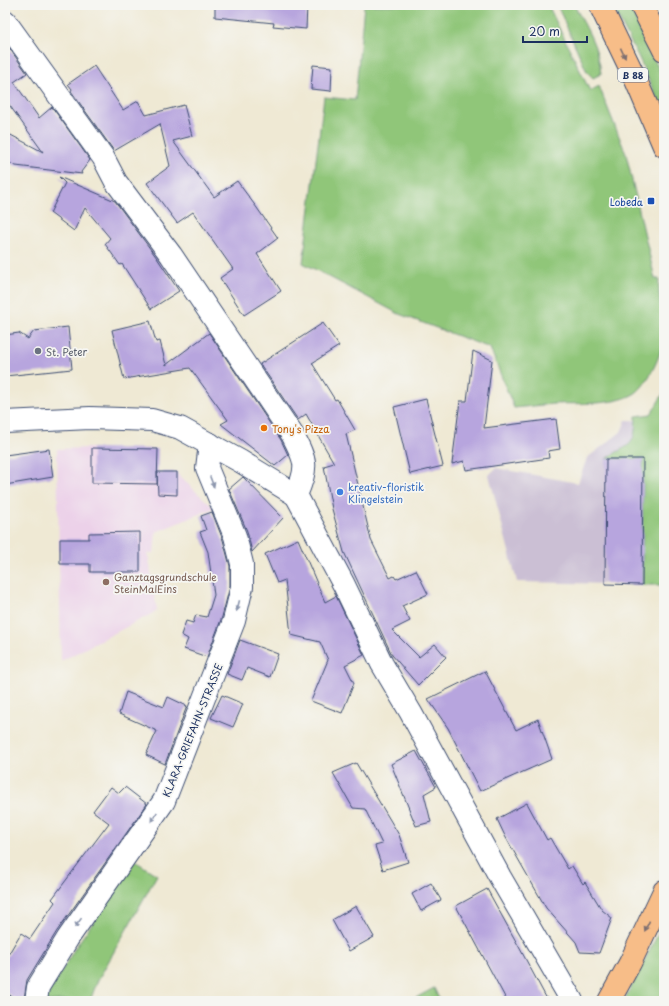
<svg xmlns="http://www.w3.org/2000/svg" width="669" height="1006" font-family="'Playpen Sans',sans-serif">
<rect width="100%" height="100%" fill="#f6f6f2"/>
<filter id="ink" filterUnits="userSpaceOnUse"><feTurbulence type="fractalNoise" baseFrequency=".025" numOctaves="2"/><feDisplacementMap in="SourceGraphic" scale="8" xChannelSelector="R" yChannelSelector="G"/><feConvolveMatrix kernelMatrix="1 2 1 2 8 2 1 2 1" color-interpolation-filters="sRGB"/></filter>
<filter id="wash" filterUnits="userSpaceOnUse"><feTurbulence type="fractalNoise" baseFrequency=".012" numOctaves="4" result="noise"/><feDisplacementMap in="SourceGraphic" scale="16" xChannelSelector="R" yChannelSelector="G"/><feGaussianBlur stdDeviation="0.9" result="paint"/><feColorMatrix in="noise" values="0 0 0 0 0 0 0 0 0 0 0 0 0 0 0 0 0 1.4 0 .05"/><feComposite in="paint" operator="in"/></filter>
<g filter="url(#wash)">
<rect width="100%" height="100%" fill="#efe9d4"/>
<path fill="#ecd1e9" d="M92 448 158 449 157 472H177L178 475 214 508 156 532 154 553 148 554 157 611 61 661 57 449Z"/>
<path fill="#cbbfd4" d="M626 420 664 421V585L517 582 489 475 496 468 578 483 587 458 621 432Z"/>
<g fill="#90c679" stroke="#567a6c">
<path d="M364 5H548L590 91 599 86 626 154 655 279H659C657 298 665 317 664 336 663 351 648 386 634 394 613 406 577 403 553 404 540 405 527 407 514 408L490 348 399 314 303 263 324 97 355 100Z"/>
<path d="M557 5H574C586 27 599 48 601 74L593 78 587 72Z"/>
<path d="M612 5H629L664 80V115L639 58Z"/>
<path d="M664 392V585H642L643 459H606C630 442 635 450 636 416L651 414Z"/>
<path d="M135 861 157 875 97 982 90 1001H44L75 948Z"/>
<path d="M664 922V1001H624L663 924Z"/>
<path d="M434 988 440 1001H410Z"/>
</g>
<g id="blocks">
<g fill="#b7a5de">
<path d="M215 5H307L306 29 273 26 274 23 215 17Z"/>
<path d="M5 42 27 73 14 82 39 118 52 107 90 160 81 172 82 174 16 166 5 161V132L43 152 5 99Z"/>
<path d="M313 65 332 67 331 91 311 89Z"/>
<path d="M94 66 123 110 138 101 146 115 184 105 192 136 173 141 214 197 237 181 257 208 278 238 257 254 281 291 244 315 220 278 233 269 193 212 177 223 147 183 170 166 160 124 114 151 71 91 72 89 68 84Z"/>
<path d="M59 177 115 201 157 258 179 291 151 309 122 264 120 265 105 244 110 238 85 208 74 231 50 213 65 183Z"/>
<path d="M150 321 156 342 160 341 166 365 209 333 281 440 288 455 275 466 221 424 228 420 190 368 124 379 112 330Z"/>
<path d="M323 323 339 346 312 363 335 400 337 399 355 430 346 434 371 540 390 578 394 576 396 579 416 570 428 594 402 606 410 621 392 630 419 657 435 644 446 657 418 685 392 655 344 552 332 509 324 466 334 463 319 437 318 432 317 433 306 414 298 420 260 364Z"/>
<path d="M68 327 72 369 5 376V335L19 333 28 339 34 331Z"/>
<path d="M473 351 492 360 484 428 556 419 560 449 548 451 549 458 466 470 464 461 452 464 460 401H467Z"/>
<path d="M426 399 443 466 410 474 394 407Z"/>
<path d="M92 448 158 449 157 484 92 483Z"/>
<path d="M49 449 53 477 5 485V455Z"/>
<path d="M606 459H643L642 585 605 584Z"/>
<path d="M157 472H177V495L158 494Z"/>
<path d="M243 477 283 518 252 552 247 531 229 489Z"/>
<path d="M212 512 223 540 230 566V586L222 617 207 657 184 649 188 639 181 635 186 621 193 623 196 615 207 617 214 595 208 552 200 532 206 530 201 516Z"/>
<path d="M140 532V572H90V564H60V539H89V533Z"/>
<path d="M298 539 325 602 336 596 364 655 345 665 354 683 342 713 311 701 328 660 320 642 291 635 285 580 277 583 265 554Z"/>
<path d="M240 640 278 654 270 677 247 668 242 680 227 674Z"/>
<path d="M485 671 516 730 538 719 552 759 480 791 448 728 428 699Z"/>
<path d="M126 692 164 707 168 697 187 706 165 764 146 755 157 731 119 714Z"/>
<path d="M222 695 243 704 233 727 211 718Z"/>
<path d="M416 751 436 787 424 794 431 822 416 826 391 764Z"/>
<path d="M356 763 399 835 408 862 383 870 375 846 382 844 365 809 353 808 333 773Z"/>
<path d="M111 787 119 793 125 787 147 804 57 931 27 980 24 999 19 1001 5 992V960L21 933 30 939 55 902 52 899 109 823 93 811Z"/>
<path d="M527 803 547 840 550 838 568 869 572 866 583 884 585 882 602 910 612 918 599 953 580 952 576 942 546 908 505 836 497 819Z"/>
<path d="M431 883 441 900 421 911 412 894Z"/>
<path d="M487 889 518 945 548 1001H507L456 906Z"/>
<path d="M356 906 374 937 349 951 332 920Z"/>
</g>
</g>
</g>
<g filter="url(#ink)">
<use href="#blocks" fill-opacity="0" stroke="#3b4b70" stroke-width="1"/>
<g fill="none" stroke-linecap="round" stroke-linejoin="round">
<defs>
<g id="minor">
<path d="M5 21 103 157 116 182 171 255 292 434C306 461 309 466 296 495"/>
<path d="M5 422 90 418 152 420 180 428 240 461 296 495"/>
<path d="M296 495 344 585 382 664 411 713 500 877 572 1001"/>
<path d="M36 1001 38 987 68 938 164 801 234 621 242 587V564L235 536 207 468 210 444"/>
</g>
<g id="primary">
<path d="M600 5 635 78 664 146"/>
<path d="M641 5 664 50"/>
<path d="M609 1001 630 963 664 891"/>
</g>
</defs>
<use href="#minor" stroke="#3b4b70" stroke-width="24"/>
<use href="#primary" stroke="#3b4b70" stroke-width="24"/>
<use href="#minor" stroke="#fff" stroke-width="22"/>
<use href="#primary" stroke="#f7bd88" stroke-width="22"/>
</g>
<defs><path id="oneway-solid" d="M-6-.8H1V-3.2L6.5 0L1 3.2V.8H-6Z"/></defs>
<g fill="#7e6f71">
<use href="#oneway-solid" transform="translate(623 53) rotate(65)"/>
<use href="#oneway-solid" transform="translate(647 926) rotate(115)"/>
</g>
<g fill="#8d97ae">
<use href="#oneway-solid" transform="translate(212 482) rotate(69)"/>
<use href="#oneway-solid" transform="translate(238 606) rotate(105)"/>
<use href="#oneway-solid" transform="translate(154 817) rotate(123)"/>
<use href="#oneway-solid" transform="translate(78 923) rotate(126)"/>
</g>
</g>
<rect fill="#1a4fb4" stroke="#f6f6f2" stroke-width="1.5" x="647" y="197" width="8" height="8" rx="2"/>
<circle fill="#6b7280" stroke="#f6f6f2" stroke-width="1.5" cx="38" cy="351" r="4"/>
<circle fill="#e8710a" stroke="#f6f6f2" stroke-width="1.5" cx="264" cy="428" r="4"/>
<circle fill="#3f7fe0" stroke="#f6f6f2" stroke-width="1.5" cx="340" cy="492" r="4"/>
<circle fill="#8d6e63" stroke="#f6f6f2" stroke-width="1.5" cx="106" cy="582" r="4"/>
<g text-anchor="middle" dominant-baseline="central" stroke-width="3.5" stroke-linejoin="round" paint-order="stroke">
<rect fill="#f6f6f2" stroke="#5d6b8a" stroke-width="1" x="618" y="68" width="30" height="14" rx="3"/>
<g font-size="9" font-weight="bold" fill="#1b2f5e">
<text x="633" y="75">B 88</text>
</g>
<g font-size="10" fill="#164399" stroke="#f6f6f2" text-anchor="end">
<text x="643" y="201">Lobeda</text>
</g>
<g font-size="10" fill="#5b616d" stroke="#f6f6f2" text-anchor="start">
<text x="46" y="351">St. Peter</text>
</g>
<g font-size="10" fill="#c56008" stroke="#f6f6f2" text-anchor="start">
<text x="272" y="428">Tony's Pizza</text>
</g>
<g font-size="10" fill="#366cbe" stroke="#f6f6f2" text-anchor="start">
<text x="348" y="486">kreativ-floristik<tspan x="348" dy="12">Klingelstein</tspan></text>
</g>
<g font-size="10" fill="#785e54" stroke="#f6f6f2" text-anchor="start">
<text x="114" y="576">Ganztagsgrundschule<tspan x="114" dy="12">SteinMalEins</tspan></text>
</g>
<g font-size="10" fill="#1b2f5e" stroke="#f6f6f2">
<text transform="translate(192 730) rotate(-68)">KLARA-GRIEFAHN-STRASSE</text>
</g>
</g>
<rect width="669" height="1006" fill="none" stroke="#f6f6f2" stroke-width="20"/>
<path d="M523 36v6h64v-6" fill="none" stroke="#1b2f5e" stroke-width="2"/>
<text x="529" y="36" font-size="12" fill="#1b2f5e" stroke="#f6f6f2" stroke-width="3" paint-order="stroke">20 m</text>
</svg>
